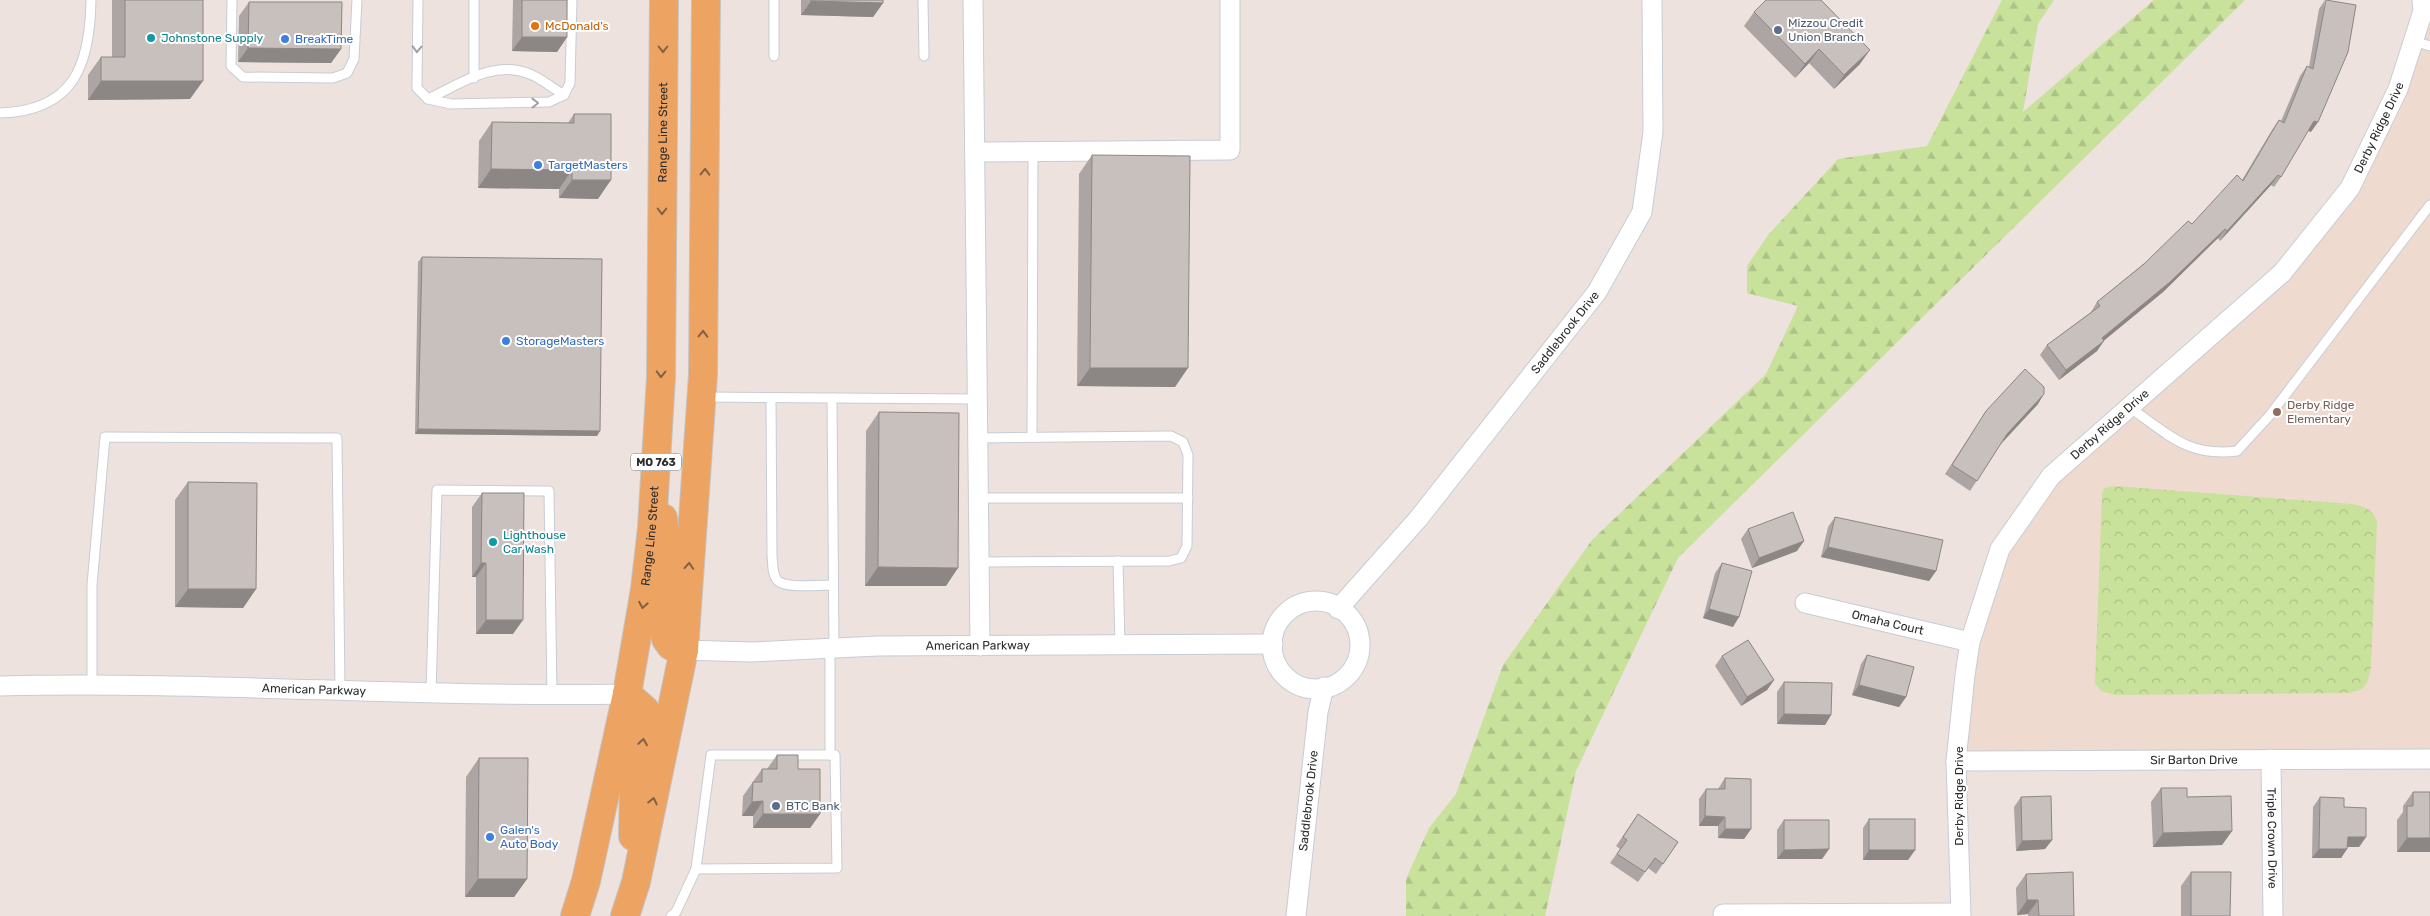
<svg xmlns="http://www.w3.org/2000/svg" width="2430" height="916" font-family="Rubik,sans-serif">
<defs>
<pattern id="forest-firs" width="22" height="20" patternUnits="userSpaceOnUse" patternTransform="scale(1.25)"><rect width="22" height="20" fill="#c8e29c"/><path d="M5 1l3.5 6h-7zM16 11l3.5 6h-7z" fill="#acc287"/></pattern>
<pattern id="park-crowns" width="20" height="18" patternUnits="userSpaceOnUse" patternTransform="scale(1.25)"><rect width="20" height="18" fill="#c8e29c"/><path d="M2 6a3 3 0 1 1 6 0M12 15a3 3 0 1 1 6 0" fill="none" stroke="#acc287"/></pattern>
</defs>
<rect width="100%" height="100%" fill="#ede2de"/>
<path fill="#eedace" d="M2430 0V754L1956 761 1965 675 1995 565 2035 499 2313 235 2375 137Z"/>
<path fill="url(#forest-firs)" d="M2002 0H2054L2038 24 2023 112 2154 0H2245L1678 558 1576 771 1545 916H1406V879L1429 828 1456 794 1503 665 1592 540 1766 374 1798 306 1747 293V266L1768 235 1838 159 1927 146Z"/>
<path fill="url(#park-crowns)" d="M2115 486 2352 504C2365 507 2372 508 2377 522L2371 665C2368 685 2366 692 2344 693L2115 695 2101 691 2095 683 2102 494 2104 488Z"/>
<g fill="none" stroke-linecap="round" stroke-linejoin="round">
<defs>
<g id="lane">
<path d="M232 0 231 66 243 77 333 78 347 73 354 59 357 0"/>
<path d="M418 0 417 88 428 99 451 104 549 102 564 95 570 83 572 0"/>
<path d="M774 0V56"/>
<path d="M923 0 924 56"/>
<path d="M2413 41 2430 46"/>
<path d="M474 78V0"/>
<path d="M428 99C458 85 493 60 527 73 540 77 552 88 564 95"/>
<path d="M0 113C74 111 90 65 91 0"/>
<path d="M704 397 977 399"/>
<path d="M771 398 772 556C773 564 772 574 777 580 784 589 821 585 832 585"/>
<path d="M832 398 834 648"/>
<path d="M2129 407C2168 434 2187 457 2237 451L2270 415 2430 205"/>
<path d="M1032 437 1033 151"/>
<path d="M978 438 1171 436 1183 442 1188 455 1187 546 1181 558 1169 561 979 562"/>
<path d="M978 498H1188"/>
<path d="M1118 561 1120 645"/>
<path d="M830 648V755"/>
<path d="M92 684V585L105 437 337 438 340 690"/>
<path d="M431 692 437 490 549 491 552 695"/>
<path d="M711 755H835L837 868 696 869Z"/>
<path d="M671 916 676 912 696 869"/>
</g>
<g id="street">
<path d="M973 0 980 646"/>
<path d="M975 152 1230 150V0"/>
<circle cx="1316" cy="645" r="44"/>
<path id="s1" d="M1805 603 1970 642"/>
<path id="s2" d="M1338 609 1418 519 1597 292 1642 212 1653 132 1652 0"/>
<path id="s3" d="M684 650 751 652 878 646 1273 644"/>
<path id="s4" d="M0 686C209 681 418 698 627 694"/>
<path id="s5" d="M2271 759 2273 916"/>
<path id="s6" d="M1956 761 2430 759"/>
<path d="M1723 914 1960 913"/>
<path id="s7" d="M1296 916 1318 712 1324 687"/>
<path id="s8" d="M1961 916 1956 761 1965 675 1970 642 2000 549 2051 476 2282 273 2350 188 2398 89 2423 11 2422 0"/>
</g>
<g id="primary">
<path d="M663 518 670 567 664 626 666 639 671 646 684 650"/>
<path d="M627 694 645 710 646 724 634 784 633 836"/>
<path id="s9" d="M575 916 586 881 627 694 645 589 652 528 661 377 664 0"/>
<path d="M625 916 636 882 684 650 703 375 706 0"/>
</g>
</defs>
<use href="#lane" stroke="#c6cdd4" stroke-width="11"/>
<use href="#street" stroke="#c6cdd4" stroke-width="21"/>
<use href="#primary" stroke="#c4c4c4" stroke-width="30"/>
<use href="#lane" stroke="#fff" stroke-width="9"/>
<use href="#street" stroke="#fff" stroke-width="19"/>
<use href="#primary" stroke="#eda362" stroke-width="28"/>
</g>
<g fill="#aca5a3">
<path d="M112 0H203L190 99 88 100V75L101 57H112Z"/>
<path d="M513 0H567V37L557 52 512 51Z"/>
<path d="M801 0H883V3L873 17 801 15Z"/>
<path d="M2325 0 2311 132 2308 131 2281 177 2274 187 2271 185 2220 241 2218 238 2163 292 2103 341 2097 351 2059 380 2040 355 2047 345 2091 312 2097 302 2192 224 2242 180 2272 130 2279 120 2281 121 2300 76 2307 66 2309 67 2319 9Z"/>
<path d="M249 2 341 49 331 63 238 62 239 16Z"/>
<path d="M1754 12 1860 64 1834 89 1809 63 1795 78 1744 26Z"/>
<path d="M574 114 598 199 559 198V189L478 188 479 141 492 122 568 123Z"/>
<path d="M1092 155 1175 387 1077 386 1079 174Z"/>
<path d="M422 257 597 436 415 434 418 262Z"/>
<path d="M2038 404 2002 442 1970 491 1945 474 1986 411Z"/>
<path d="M879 412 946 586H865L866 431Z"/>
<path d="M188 482 256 589 243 608 175 607V500Z"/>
<path d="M482 493 513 634H476V577H472V507Z"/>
<path d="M1835 517 1936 571 1929 581 1821 557 1828 527Z"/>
<path d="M1748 529 1797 551 1752 568 1741 539Z"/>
<path d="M1722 563 1733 627 1703 618 1715 573Z"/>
<path d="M1867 655 1906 697 1899 707 1852 695 1861 664Z"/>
<path d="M1722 656 1774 680 1767 690 1741 706 1715 666Z"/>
<path d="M1784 682 1831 715 1825 725 1777 724V692Z"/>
<path d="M777 755 798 769 820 814 810 828H753V816H742L743 796 762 769H767Z"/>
<path d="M479 758 527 879 514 897H465L466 777Z"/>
<path d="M1725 778 1751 829 1744 839 1718 838V826H1699V799L1706 789H1718Z"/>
<path d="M2161 788 2187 797 2232 831 2222 845 2153 847 2151 802Z"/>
<path d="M2413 792 2430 852H2397V820L2403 812V806Z"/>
<path d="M2021 797 2052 840 2045 849 2016 851 2014 807Z"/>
<path d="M2320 797 2344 807 2366 837 2359 847H2347V849L2341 858H2312L2313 807Z"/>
<path d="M1638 814 1678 842 1656 874 1648 868 1638 882 1610 863 1620 849 1616 846Z"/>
<path d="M1869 819 1915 850 1908 860H1863V828Z"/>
<path d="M1784 820 1829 849 1822 859H1777V830Z"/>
<path d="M2191 872 2230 916H2181V886Z"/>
<path d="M2026 874 2074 916H2028V914L2017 915 2016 888Z"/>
</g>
<g fill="#8c8684">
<path d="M811 1 883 3 873 17 801 15Z"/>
<path d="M522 37H567L557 52 512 51Z"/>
<path d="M248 48 341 49 331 63 238 62Z"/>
<path d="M1819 49 1809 63 1795 78 1805 64Z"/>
<path d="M1870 50 1860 64 1834 89 1844 75Z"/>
<path d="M101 81H203L190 99 88 100Z"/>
<path d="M2314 121 2318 122 2311 132 2308 130Z"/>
<path d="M491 169 572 170 559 189 478 188Z"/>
<path d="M2278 175 2271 185 2220 241 2227 231Z"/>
<path d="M572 180H611L598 199 559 198Z"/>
<path d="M2225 229 2218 238 2163 292 2095 348 2102 338Z"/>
<path d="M2104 341 2097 351 2059 380 2066 370Z"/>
<path d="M1090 368H1188L1175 387 1077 386Z"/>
<path d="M2044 394 2038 404 2001 444 2007 434Z"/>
<path d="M418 429 600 431 597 436 415 434Z"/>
<path d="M1804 541 1797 551 1752 568 1759 558Z"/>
<path d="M1828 547 1936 571 1929 581 1821 557Z"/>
<path d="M481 563H486L476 577H472Z"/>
<path d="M878 567 958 568 946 586H865Z"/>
<path d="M188 589H256L243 608 175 607Z"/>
<path d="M1709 609 1739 617 1733 627 1703 618Z"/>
<path d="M486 620H523L513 634H476Z"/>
<path d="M1774 680 1767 690 1741 706 1747 697Z"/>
<path d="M1859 685 1906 697 1899 707 1852 695Z"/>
<path d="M1784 714 1831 715 1825 725 1777 724Z"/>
<path d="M763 801 753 816H742L752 802Z"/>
<path d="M763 814H820L810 828H753Z"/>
<path d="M1705 816 1725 817 1718 826H1699Z"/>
<path d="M1725 829H1751L1744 839 1718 838Z"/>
<path d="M2232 831 2222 845 2153 847 2163 833Z"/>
<path d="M2348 837H2366L2359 847H2341Z"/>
<path d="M2407 838H2430V852H2397Z"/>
<path d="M2052 840 2045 849 2016 851 2022 841Z"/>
<path d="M1829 849 1822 859H1777L1784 850Z"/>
<path d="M2319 849H2347L2341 858H2312Z"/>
<path d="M1869 850H1915L1908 860H1863Z"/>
<path d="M478 879H527L514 897H465Z"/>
<path d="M2027 900H2038L2028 914 2017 915Z"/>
</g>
<g fill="#c8c0bd" stroke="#8c8684">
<path d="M125 0H203V81H101V57H125Z"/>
<rect x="522" y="0" width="45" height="37"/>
<path d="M811 0H883V3L811 1Z"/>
<path d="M1766 0H1821L1870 50 1844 75 1819 49 1805 64 1754 12Z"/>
<path d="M2326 0 2356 5 2348 52 2318 122 2314 121 2281 177 2278 175 2227 231 2225 229 2170 282 2102 338 2104 341 2066 370 2047 345 2100 306 2097 302 2144 264 2188 221 2192 224 2237 175 2243 181 2279 120 2284 123 2307 66 2313 69Z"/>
<path d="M249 2H342L341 49 248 48Z"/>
<path d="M574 114H611V180H572V170L491 169 492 122 574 123Z"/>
<path d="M1092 155 1190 156 1188 368H1090Z"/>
<path d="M422 257 602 259 600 431 418 429Z"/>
<path d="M2025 369 2044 387V394L2007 434 1977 481 1952 465 1986 411Z"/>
<path d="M879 412 959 413 958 568 878 567Z"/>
<path d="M188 482 257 483 256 589H188Z"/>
<path d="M482 493H524L523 620H486V563H481Z"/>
<path d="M1793 512 1804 541 1759 558 1748 529Z"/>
<path d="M1835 517 1943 540 1936 571 1828 547Z"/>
<path d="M1722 563 1752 571 1739 617 1709 609Z"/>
<path d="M1748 640 1774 680 1747 697 1722 656Z"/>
<path d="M1867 655 1914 667 1906 697 1859 685Z"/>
<path d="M1784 682 1832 683 1831 715 1784 714Z"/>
<path d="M777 755H798V769H820V814H763V801L752 802 753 782H762V769H777Z"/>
<path d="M479 758H528L527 879H478Z"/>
<path d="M1725 778 1751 779V829H1725V817L1705 816 1706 789H1725Z"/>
<path d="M2161 788H2187V797L2231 796 2232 831 2163 833Z"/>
<path d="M2413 792H2430V838H2407V806H2413Z"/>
<path d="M2051 796 2052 840 2022 841 2021 797Z"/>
<path d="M2320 797 2344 798V807L2366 808V837H2348L2347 849H2319Z"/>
<path d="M1638 814 1678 842 1663 864 1655 858 1645 872 1617 854 1627 840 1623 837Z"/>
<rect x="1869" y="819" width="46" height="31"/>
<path d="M1784 820H1829V849L1784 850Z"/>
<path d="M2073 872 2074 916H2039L2038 900H2027L2026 874Z"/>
<path d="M2191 872H2231L2230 916H2191Z"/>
</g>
<defs><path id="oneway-chevron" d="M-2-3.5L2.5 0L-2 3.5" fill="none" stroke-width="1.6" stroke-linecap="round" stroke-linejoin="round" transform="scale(1.25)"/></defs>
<g stroke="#a0a0a0">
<use href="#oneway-chevron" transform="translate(417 49) rotate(92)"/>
<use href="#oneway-chevron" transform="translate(535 103) rotate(-1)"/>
</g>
<g stroke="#826144">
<use href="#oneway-chevron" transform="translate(663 49) rotate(90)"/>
<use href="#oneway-chevron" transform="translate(705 172) rotate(-89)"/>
<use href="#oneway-chevron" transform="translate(662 211) rotate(90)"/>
<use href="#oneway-chevron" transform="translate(703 334) rotate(-89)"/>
<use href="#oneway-chevron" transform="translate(661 374) rotate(91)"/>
<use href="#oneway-chevron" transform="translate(689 566) rotate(-86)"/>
<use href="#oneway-chevron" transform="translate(643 605) rotate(100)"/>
<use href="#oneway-chevron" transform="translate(643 742) rotate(-81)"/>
<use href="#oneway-chevron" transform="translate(653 801) rotate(-78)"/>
</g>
<circle fill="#e8710a" stroke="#fff" stroke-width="2" cx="535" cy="26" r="5"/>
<g fill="#5c6f8a" stroke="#fff" stroke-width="2">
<circle cx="1778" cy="30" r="5"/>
<circle cx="776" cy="806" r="5"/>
</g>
<g fill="#0f9aa8" stroke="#fff" stroke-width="2">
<circle cx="151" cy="38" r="5"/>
<circle cx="493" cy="542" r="5"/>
</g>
<g fill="#3f7fe0" stroke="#fff" stroke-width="2">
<circle cx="285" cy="39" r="5"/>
<circle cx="538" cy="165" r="5"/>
<circle cx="506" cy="341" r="5"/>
<circle cx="490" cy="837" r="5"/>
</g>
<circle fill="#8d6e63" stroke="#fff" stroke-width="2" cx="2277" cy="412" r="5"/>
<g text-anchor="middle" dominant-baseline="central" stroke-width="4" stroke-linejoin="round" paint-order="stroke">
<rect fill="#fff" stroke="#6b6b6b" stroke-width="1" x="631" y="453.5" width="50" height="17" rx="4"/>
<g font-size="11" font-weight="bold" fill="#2b2b2b">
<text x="656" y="462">MO 763</text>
</g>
<g font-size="12" fill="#4e5e75" stroke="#fff" text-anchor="start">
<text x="1788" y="23">Mizzou Credit<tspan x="1788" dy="14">Union Branch</tspan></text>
<text x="786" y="806">BTC Bank</text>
</g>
<g font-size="12" fill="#c56008" stroke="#fff" text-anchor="start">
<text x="545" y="26">McDonald's</text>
</g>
<g font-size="12" fill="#0d838f" stroke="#fff" text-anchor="start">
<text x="161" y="38">Johnstone Supply</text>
<text x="503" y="535">Lighthouse<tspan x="503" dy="14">Car Wash</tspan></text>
</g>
<g font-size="12" fill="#366cbe" stroke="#fff" text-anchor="start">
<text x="295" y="39">BreakTime</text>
<text x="548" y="165">TargetMasters</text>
<text x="516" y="341">StorageMasters</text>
<text x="500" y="830">Galen's<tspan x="500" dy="14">Auto Body</tspan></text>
</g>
<g font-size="12" fill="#2b2b2b" stroke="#fff">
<text stroke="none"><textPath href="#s8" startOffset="945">Derby Ridge Drive</textPath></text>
<text stroke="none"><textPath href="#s9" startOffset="792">Range Line Street</textPath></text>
<text stroke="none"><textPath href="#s2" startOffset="358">Saddlebrook Drive</textPath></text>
<text stroke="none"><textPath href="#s8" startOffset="540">Derby Ridge Drive</textPath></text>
<text stroke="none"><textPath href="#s9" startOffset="388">Range Line Street</textPath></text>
<text stroke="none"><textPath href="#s1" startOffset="85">Omaha Court</textPath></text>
<text stroke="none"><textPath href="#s3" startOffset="294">American Parkway</textPath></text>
<text stroke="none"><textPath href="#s4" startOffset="314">American Parkway</textPath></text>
<text stroke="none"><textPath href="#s6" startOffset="238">Sir Barton Drive</textPath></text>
<text transform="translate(1959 796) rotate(-90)">Derby Ridge Drive</text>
<text stroke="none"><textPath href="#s7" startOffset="116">Saddlebrook Drive</textPath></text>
<text stroke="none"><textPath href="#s5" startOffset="79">Triple Crown Drive</textPath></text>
</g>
<g font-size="12" fill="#785e54" stroke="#fff" text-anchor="start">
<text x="2287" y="405">Derby Ridge<tspan x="2287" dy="14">Elementary</tspan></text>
</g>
</g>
</svg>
